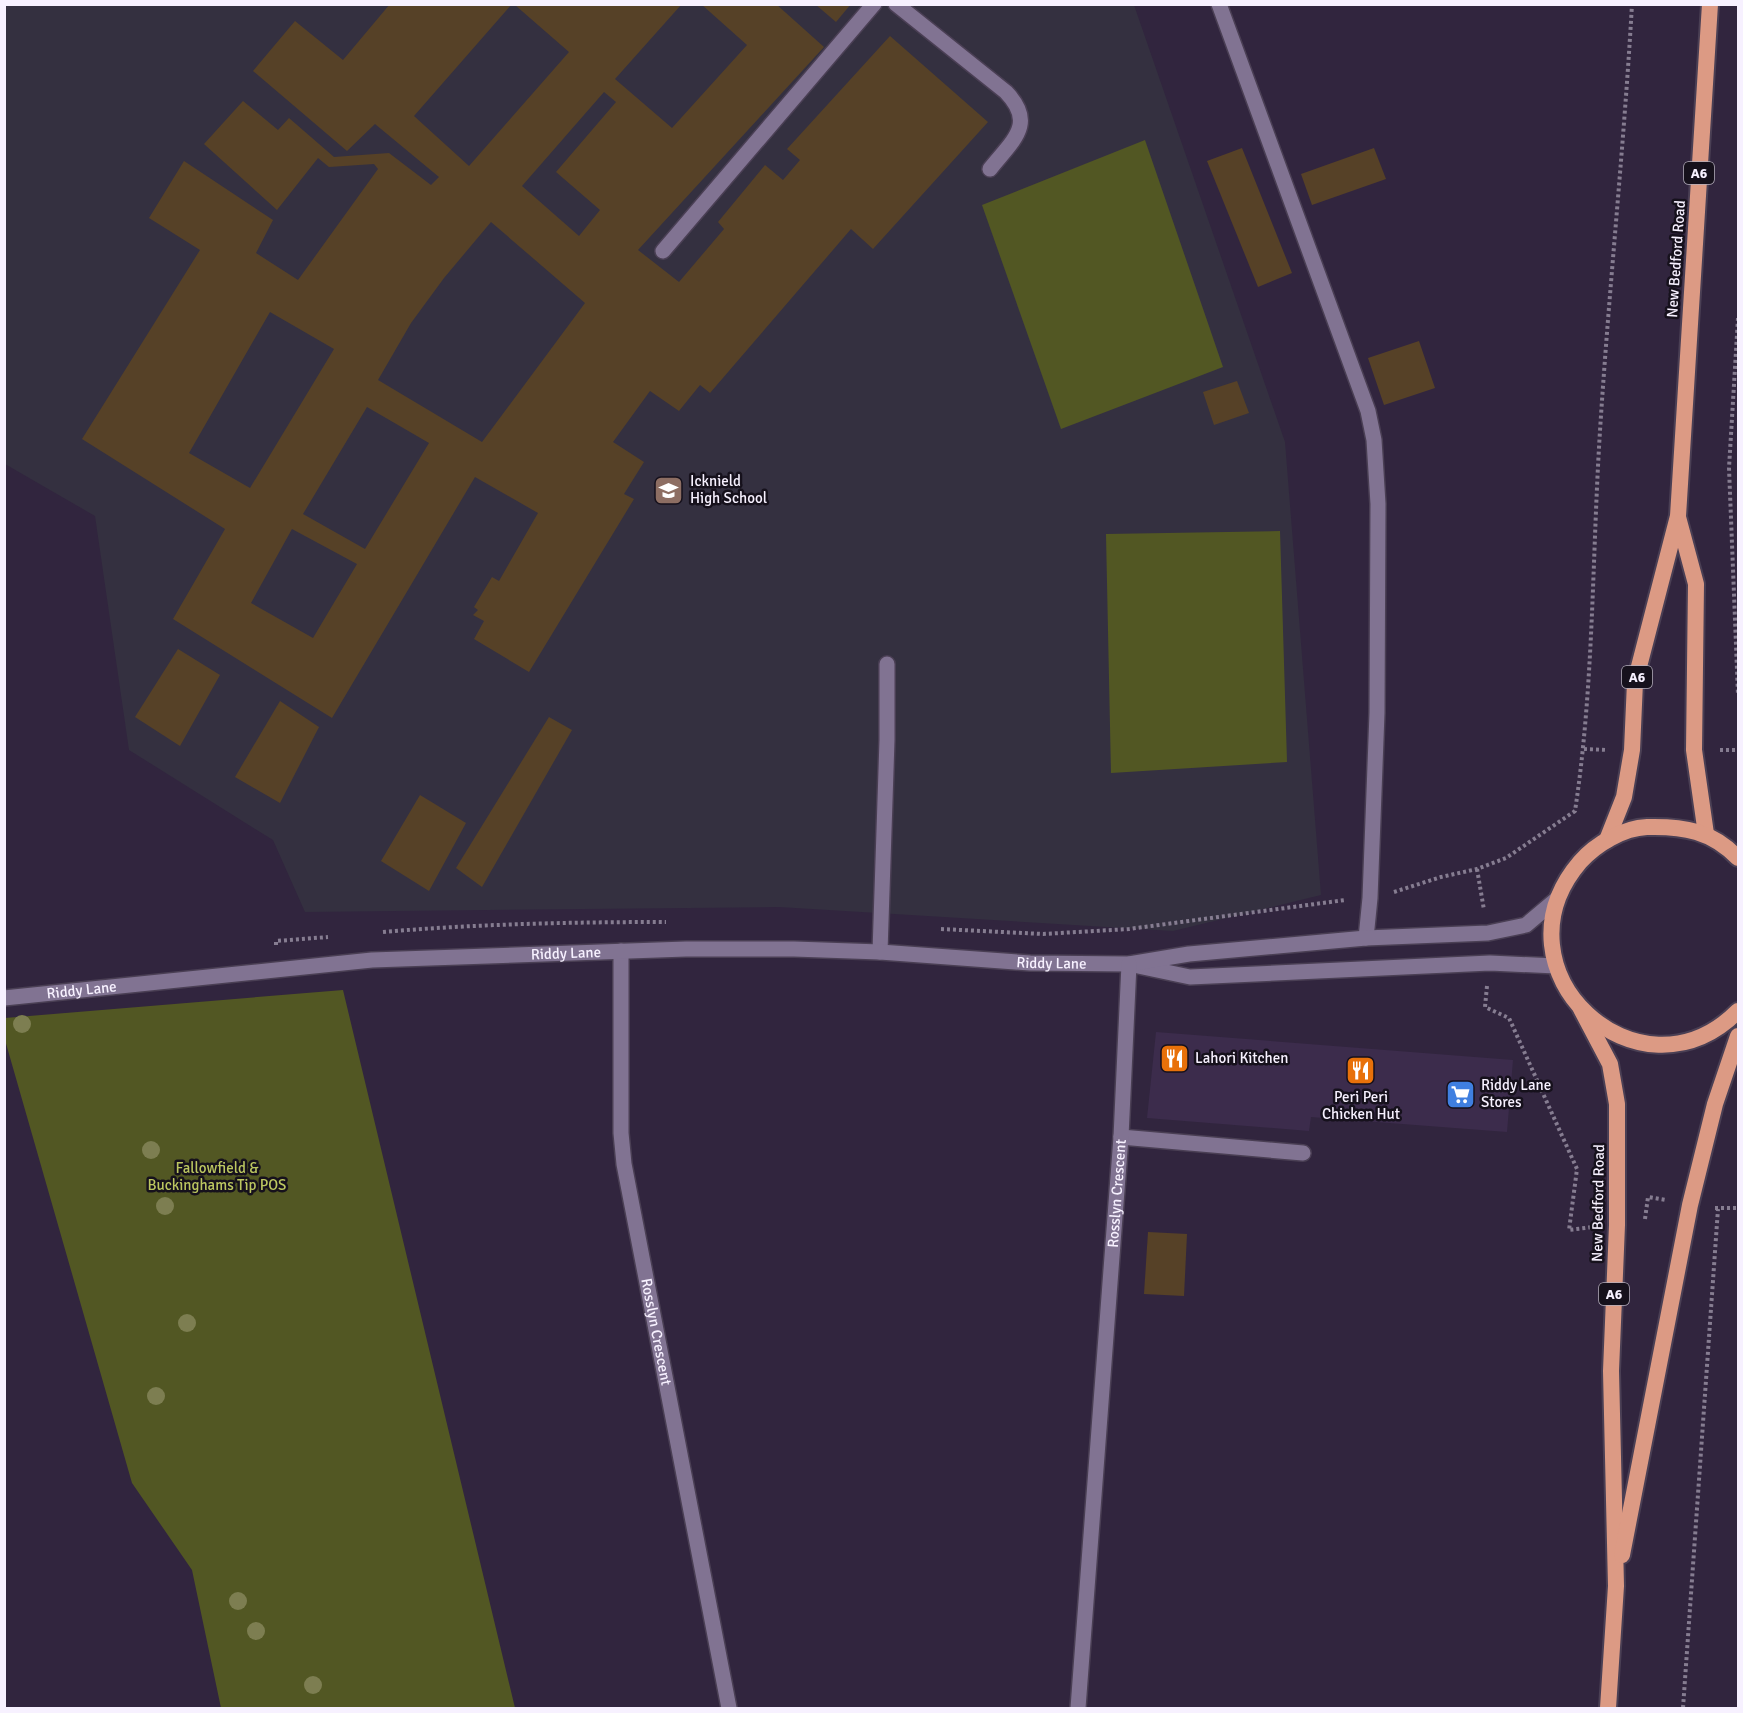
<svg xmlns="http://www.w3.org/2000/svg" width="1743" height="1713" font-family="Signika,sans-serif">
<rect width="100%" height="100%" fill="#31253e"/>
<path fill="#3c2c4c" d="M1156 1032 1513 1060 1507 1132 1311 1117 1309 1131 1147 1118Z"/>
<path fill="#343040" d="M5 5H1134L1285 442 1321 895 1173 931 779 907 305 912 273 840 129 750 95 516 5 464Z"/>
<g fill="#525723">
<path d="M1145 140 1223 367 1061 429 982 205Z"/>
<path d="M1280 531 1287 762 1111 773 1106 534Z"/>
<path d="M343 990 515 1708H221L192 1570 132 1483 5 1040V1018Z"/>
</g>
<g fill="#564127" fill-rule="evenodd">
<path d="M390 4H512L414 116 469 166 569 52 515 5H681L615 79 672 128 747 45 701 4H776L824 47 638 250 679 282 724 229 718 222 765 165 783 180 800 160 787 149 890 36 988 122 873 249 851 229 710 393 700 385 679 411 650 391 613 442 644 462 624 494 634 499 529 672 474 639 484 621 473 615 478 610 474 607 492 577 499 581 538 513 475 477 332 718 173 619 225 529 82 439 200 250 149 218 184 161 273 220 256 253 298 280 378 169 374 164 329 167 318 158 277 210 204 144 243 101 278 130 289 118 334 157 389 153 431 185 439 177 375 124 347 151 253 71 295 21 343 60ZM604 92 616 102 556 172 600 210 579 236 522 186ZM491 222 585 303 482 442 378 380 411 323 444 278ZM270 312 334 349 250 488 189 453ZM367 407 429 443 365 549 303 514ZM292 529 357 564 313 638 251 603Z"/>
<path d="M815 4H851L836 22Z"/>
<path d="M1242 148 1292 273 1258 287 1207 161Z"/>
<path d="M1374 148 1386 179 1312 205 1301 174Z"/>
<path d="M1419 341 1435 388 1384 405 1368 358Z"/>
<path d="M1237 381 1249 413 1214 425 1203 392Z"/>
<path d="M178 649 220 675 180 746 135 717Z"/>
<path d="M280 701 319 727 280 803 235 777Z"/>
<path d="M549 717 572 730 482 887 456 868Z"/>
<path d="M420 795 466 823 429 891 381 861Z"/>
<path d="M1148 1232 1187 1234 1184 1296 1144 1294Z"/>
</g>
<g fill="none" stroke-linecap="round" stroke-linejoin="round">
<defs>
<g id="service">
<path d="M896 4 1006 92C1037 124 1012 141 990 169"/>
<path d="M1219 4 1368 411 1374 440 1378 504 1377 713 1370 898 1366 938"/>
<path d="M663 251 874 4"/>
<path d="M880 952 887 740V664"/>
<path d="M1121 1137 1303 1153"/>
</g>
<g id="minor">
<path id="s1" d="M621 951V1133L624 1164 729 1708"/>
<path d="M1138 966 1190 977 1490 963 1556 966"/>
<path id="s2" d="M4 998 372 960 686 949H794L880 952 1030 963 1129 964 1189 954 1366 938 1488 933 1526 925 1558 898"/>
<path id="s3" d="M1078 1708 1121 1137 1129 964"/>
</g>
<g id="trunk">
<path d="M1678 517 1696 584 1694 750 1706 834"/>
<path d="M1607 840 1624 797 1632 750 1635 682 1678 516 1710 4"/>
<path d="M1738 858C1712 831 1684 826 1647 827 1623 828 1596 844 1580 862 1488 970 1639 1110 1738 1011"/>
<path d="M1581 1009 1610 1064 1617 1104V1225L1611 1371 1616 1586 1608 1708"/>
<path d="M1622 1555 1690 1205 1715 1104 1738 1036"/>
</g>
</defs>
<use href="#service" stroke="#4a3f54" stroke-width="18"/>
<use href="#minor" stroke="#4a3f54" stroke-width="18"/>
<use href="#trunk" stroke="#4a3f54" stroke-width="20"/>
<g stroke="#867d91" stroke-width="4" stroke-dasharray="3 3" stroke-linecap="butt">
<path d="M1738 318 1729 468 1738 695"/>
<path d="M1584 749 1608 750"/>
<path d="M1720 750H1738"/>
<path d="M1477 869 1484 910"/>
<path d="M1394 892 1441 877 1477 869 1506 858 1575 811C1594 686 1592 557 1600 431 1609 288 1624 147 1632 4"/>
<path d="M941 929 1043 934 1129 929 1345 900"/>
<path d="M383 932C477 924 572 922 666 922"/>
<path d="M276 945V941L328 937"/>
<path d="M1487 986 1485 1007 1509 1018 1577 1169 1569 1230 1593 1227"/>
<path d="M1715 1208H1738"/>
<path d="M1645 1219 1648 1197 1666 1200"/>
<path d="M1683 1708 1718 1209"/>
</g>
<use href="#service" stroke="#817392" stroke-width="15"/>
<use href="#minor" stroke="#817392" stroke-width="15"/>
<use href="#trunk" stroke="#dc9a84" stroke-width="16"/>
</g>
<g fill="#7d7e51">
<circle cx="22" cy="1024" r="9"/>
<circle cx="151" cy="1150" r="9"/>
<circle cx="165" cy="1206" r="9"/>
<circle cx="187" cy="1323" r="9"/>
<circle cx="156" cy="1396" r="9"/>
<circle cx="238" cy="1601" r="9"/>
<circle cx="256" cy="1631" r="9"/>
<circle cx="313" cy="1685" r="9"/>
</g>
<defs>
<symbol id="school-square" viewBox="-11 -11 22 22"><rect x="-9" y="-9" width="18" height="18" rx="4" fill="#8d6e63" stroke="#16111c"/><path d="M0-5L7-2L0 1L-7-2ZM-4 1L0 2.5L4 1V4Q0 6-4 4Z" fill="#fff"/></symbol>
<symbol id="restaurant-square" viewBox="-11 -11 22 22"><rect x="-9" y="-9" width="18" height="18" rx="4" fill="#e8710a" stroke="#16111c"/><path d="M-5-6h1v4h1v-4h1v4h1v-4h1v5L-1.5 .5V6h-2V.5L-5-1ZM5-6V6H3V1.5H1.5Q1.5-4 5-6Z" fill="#fff"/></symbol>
<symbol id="supermarket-square" viewBox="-11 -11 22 22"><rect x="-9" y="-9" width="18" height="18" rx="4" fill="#3f7fe0" stroke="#16111c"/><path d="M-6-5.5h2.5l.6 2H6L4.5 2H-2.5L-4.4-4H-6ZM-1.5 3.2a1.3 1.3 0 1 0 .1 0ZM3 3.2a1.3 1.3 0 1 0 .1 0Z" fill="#fff"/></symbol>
</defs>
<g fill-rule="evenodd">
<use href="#school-square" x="652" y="474" width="33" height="33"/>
<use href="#restaurant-square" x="1158" y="1042" width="33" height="33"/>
<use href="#restaurant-square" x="1344" y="1054" width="33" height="33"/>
<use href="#supermarket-square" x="1444" y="1078" width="33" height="33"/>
</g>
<g text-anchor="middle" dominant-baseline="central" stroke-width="5" stroke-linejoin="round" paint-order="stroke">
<g fill="#16111c" stroke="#b4aebb" stroke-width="1.5">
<rect x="1684" y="162" width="30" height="22" rx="4.5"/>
<rect x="1622" y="666" width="30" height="22" rx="4.5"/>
<rect x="1599" y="1283" width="30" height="22" rx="4.5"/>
</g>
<g font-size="14" font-weight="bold" fill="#f7f1ff">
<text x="1699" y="173">A6</text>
<text x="1637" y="677">A6</text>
<text x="1614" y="1294">A6</text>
</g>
<g font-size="15" fill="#f7f1ff" stroke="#16111c">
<text transform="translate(1676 259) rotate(-86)">New Bedford Road</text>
<text stroke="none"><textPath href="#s2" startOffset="564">Riddy Lane</textPath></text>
<text stroke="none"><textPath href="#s2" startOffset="1050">Riddy Lane</textPath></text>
<text stroke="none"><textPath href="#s2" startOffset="78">Riddy Lane</textPath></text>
<text stroke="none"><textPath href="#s3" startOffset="516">Rosslyn Crescent</textPath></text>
<text transform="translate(1598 1203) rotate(-89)">New Bedford Road</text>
<text stroke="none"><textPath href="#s1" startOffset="384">Rosslyn Crescent</textPath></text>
</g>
<g font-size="15" fill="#f7f1ff" stroke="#16111c" text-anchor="start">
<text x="690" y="481">Icknield<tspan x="690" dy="17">High School</tspan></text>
<text x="1195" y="1058">Lahori Kitchen</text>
<text x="1481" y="1085">Riddy Lane<tspan x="1481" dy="17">Stores</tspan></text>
<text x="1361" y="1097" text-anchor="middle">Peri Peri<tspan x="1361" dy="17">Chicken Hut</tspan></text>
</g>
<g font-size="15" fill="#bcc760" stroke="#16111c">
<text x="217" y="1168">Fallowfield &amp;<tspan x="217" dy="17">Buckinghams Tip POS</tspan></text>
</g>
</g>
<rect width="1743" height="1713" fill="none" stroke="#f7f1ff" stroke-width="12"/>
</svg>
